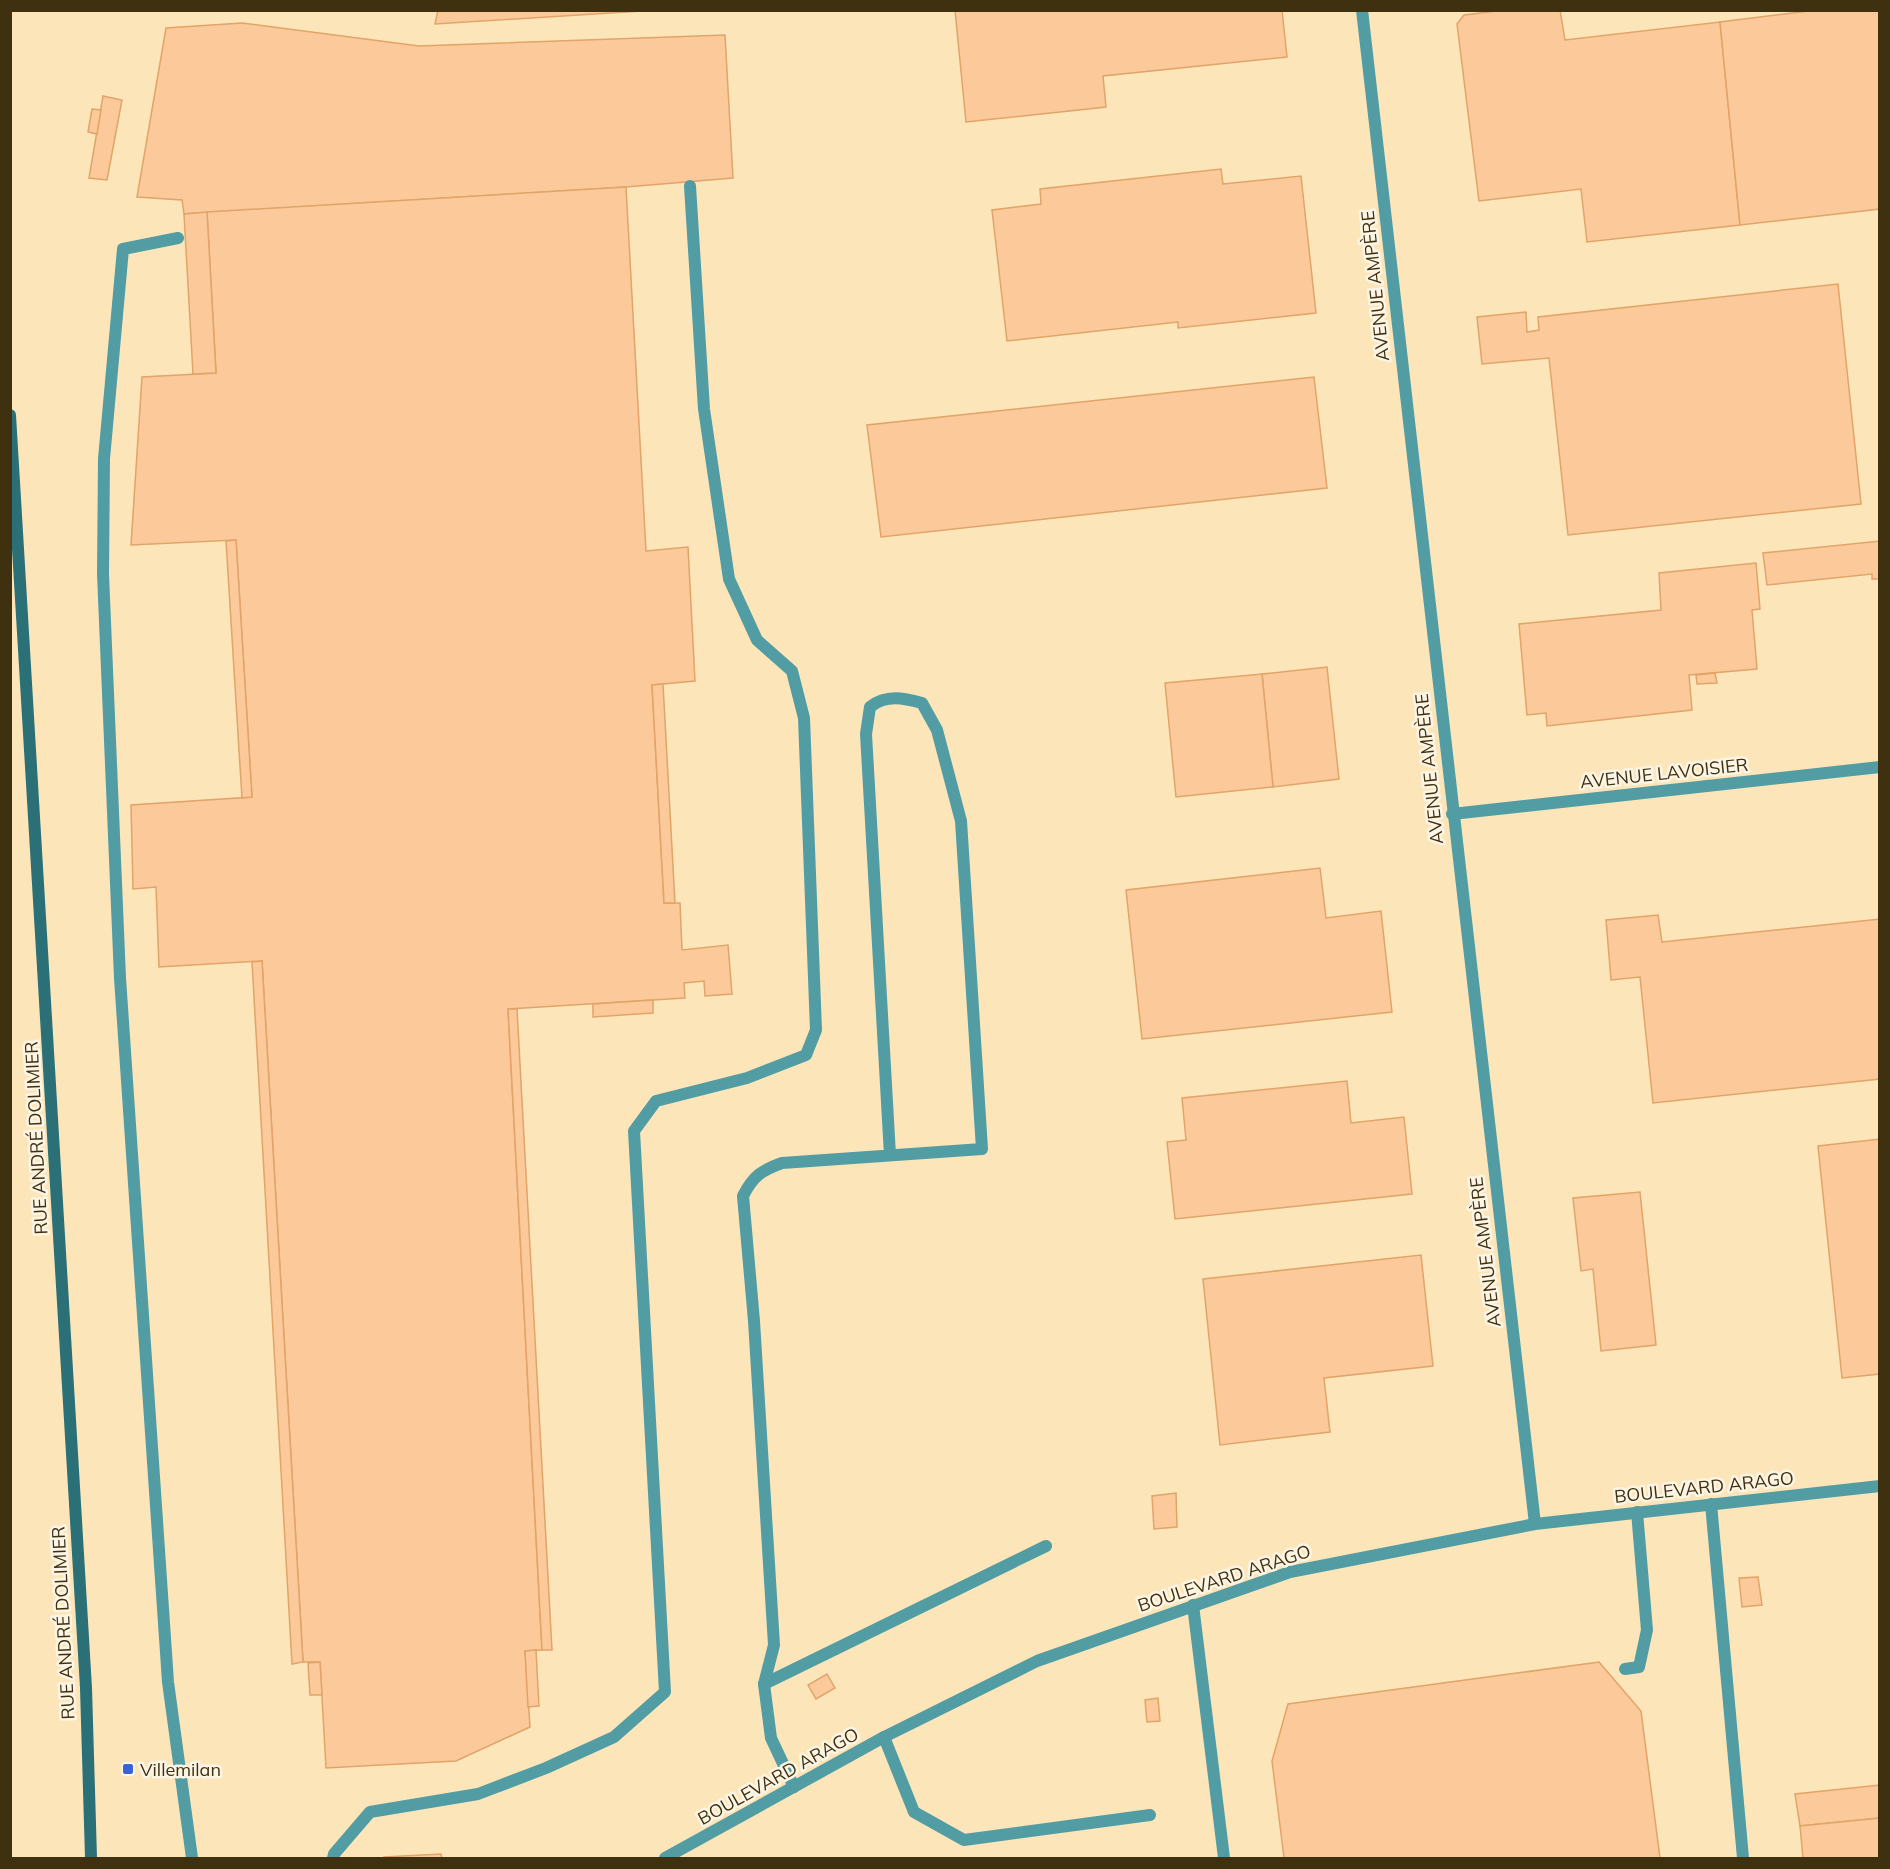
<svg xmlns="http://www.w3.org/2000/svg" width="1890" height="1869" font-family="Mulish,sans-serif">
<rect width="100%" height="100%" fill="#fce6b9"/>
<g fill="#fbc99a" stroke="#e1a469" stroke-width="1.5">
<path d="M438 10H658L435 24Z"/>
<path d="M955 10H1282L1287 57 1103 76 1106 107 966 122Z"/>
<path d="M1505 10H1560L1565 40 1720 22 1740 225 1587 242 1581 189 1479 201 1457 24 1464 15Z"/>
<path d="M1817 10H1880V209L1740 225 1720 22Z"/>
<path d="M242 23 419 46 725 35 733 178 626 187 184 214 182 200 137 197 166 28Z"/>
<path d="M103 96 122 100 107 180 89 178Z"/>
<path d="M92 109 101 110 97 134 88 132Z"/>
<path d="M1221 169 1223 184 1301 176 1316 313 1178 328V322L1007 341 992 210 1041 204 1040 189Z"/>
<path d="M626 187 646 551 688 547 695 681 652 685 664 903H680L682 950 728 945 732 994 705 996 704 981 684 983 685 998 508 1009 542 1650 525 1651 530 1727 456 1761 326 1768 320 1662H303L262 961 159 967 156 887 133 889 131 805 252 797 236 540 131 545 142 377 216 373 207 212Z"/>
<path d="M207 212 216 373 193 374 184 214Z"/>
<path d="M1838 284 1861 504 1568 535 1549 358 1482 364 1477 317 1526 312 1527 332 1539 330 1538 317Z"/>
<path d="M1314 377 1327 488 881 537 867 425Z"/>
<path d="M236 540 252 797 242 798 226 541Z"/>
<path d="M1880 541V579H1872V574L1767 585 1763 553Z"/>
<path d="M1756 563 1760 609 1752 610 1757 669 1689 675 1692 710 1547 726 1546 713 1527 715 1519 624 1661 610 1659 573Z"/>
<path d="M1327 667 1339 779 1273 787 1262 674Z"/>
<path d="M1715 673 1717 683 1697 684 1696 675Z"/>
<path d="M1262 674 1273 787 1176 797 1165 683Z"/>
<path d="M663 684 675 903H664L652 685Z"/>
<path d="M1320 868 1326 918 1381 911 1392 1012 1142 1039 1126 890Z"/>
<path d="M1658 915 1662 942 1880 919V1079L1653 1103 1640 977 1611 980 1606 920Z"/>
<path d="M262 961 303 1662 292 1664 252 962Z"/>
<path d="M653 1000V1013L593 1017V1004Z"/>
<path d="M508 1009H517L552 1650H542Z"/>
<path d="M1347 1081 1351 1123 1404 1117 1412 1194 1175 1219 1167 1142 1186 1140 1182 1098Z"/>
<path d="M1880 1139V1374L1842 1378 1818 1146Z"/>
<path d="M1640 1192 1656 1345 1601 1351 1593 1269 1581 1271 1573 1198Z"/>
<path d="M1421 1255 1433 1366 1324 1378 1330 1432 1220 1445 1203 1279Z"/>
<path d="M1176 1493 1177 1527 1154 1529 1152 1496Z"/>
<path d="M1758 1577 1762 1605 1742 1607 1739 1578Z"/>
<path d="M536 1650 539 1706 528 1707 525 1651Z"/>
<path d="M320 1662 322 1695H310L308 1663Z"/>
<path d="M1599 1662 1641 1711 1660 1858H1284L1272 1761 1288 1704Z"/>
<path d="M827 1674 835 1688 816 1699 808 1685Z"/>
<path d="M1158 1698 1160 1721 1147 1722 1145 1700Z"/>
<path d="M1880 1785V1818L1800 1826 1795 1794Z"/>
<path d="M1880 1818V1858H1803L1800 1826Z"/>
<path d="M441 1854 442 1858H384V1857Z"/>
</g>
<g fill="none" stroke-linecap="round" stroke-linejoin="round">
<g stroke="#529ca4" stroke-width="12">
<path d="M178 238 123 249 104 459 103 574 120 978 168 1682 192 1858"/>
<path d="M1711 1504 1743 1858"/>
<path d="M1193 1605 1224 1858"/>
<path d="M1625 1669 1639 1667 1647 1630 1637 1512"/>
<path d="M764 1684 1046 1546"/>
<path d="M884 1737 914 1812 964 1840 1150 1815"/>
<path d="M794 1787 771 1738 764 1684 774 1645 754 1321 743 1196C753 1176 762 1170 782 1163L982 1149 961 821 937 730 922 703C904 698 886 694 870 707L866 734 890 1155"/>
<path d="M333 1858 334 1854 370 1812 478 1794 546 1768 614 1737 665 1692 634 1131 656 1101 747 1078 806 1055 816 1030 804 718 792 671 757 640 729 579 704 409 690 186"/>
</g>
<g stroke="#529ca4" stroke-width="12">
<path d="M1362 10 1535 1524"/>
<path d="M1452 814 1880 767"/>
<path d="M665 1858 884 1737 1037 1661 1290 1572 1535 1524 1880 1486"/>
</g>
<path stroke="#2c7077" stroke-width="12" d="M10 415 86 1688 91 1858"/>
</g>
<rect fill="#3864d5" stroke="#fcf5e6" stroke-width="2" x="122" y="1763" width="12" height="12" rx="3"/>
<g text-anchor="middle" dominant-baseline="central" stroke-width="5" stroke-linejoin="round" paint-order="stroke">
<g font-size="18" fill="#3f3110" stroke="#fcf5e6">
<text transform="translate(1375 286) rotate(-96)">AVENUE AMPÈRE</text>
<text transform="translate(1429 769) rotate(-96)">AVENUE AMPÈRE</text>
<text transform="translate(1664 773) rotate(-6)">AVENUE LAVOISIER</text>
<text transform="translate(36 1138) rotate(-93)">RUE ANDRÉ DOLIMIER</text>
<text transform="translate(1485 1252) rotate(-97)">AVENUE AMPÈRE</text>
<text transform="translate(1704 1487) rotate(-6)">BOULEVARD ARAGO</text>
<text transform="translate(1224 1578) rotate(-18)">BOULEVARD ARAGO</text>
<text transform="translate(63 1623) rotate(-93)">RUE ANDRÉ DOLIMIER</text>
<text transform="translate(778 1776) rotate(-29)">BOULEVARD ARAGO</text>
</g>
<g font-size="18" fill="#3f3110" stroke="#fcf5e6" text-anchor="start">
<text x="140" y="1769">Villemilan</text>
</g>
</g>
<rect width="1890" height="1869" fill="none" stroke="#3f3110" stroke-width="24"/>
</svg>
